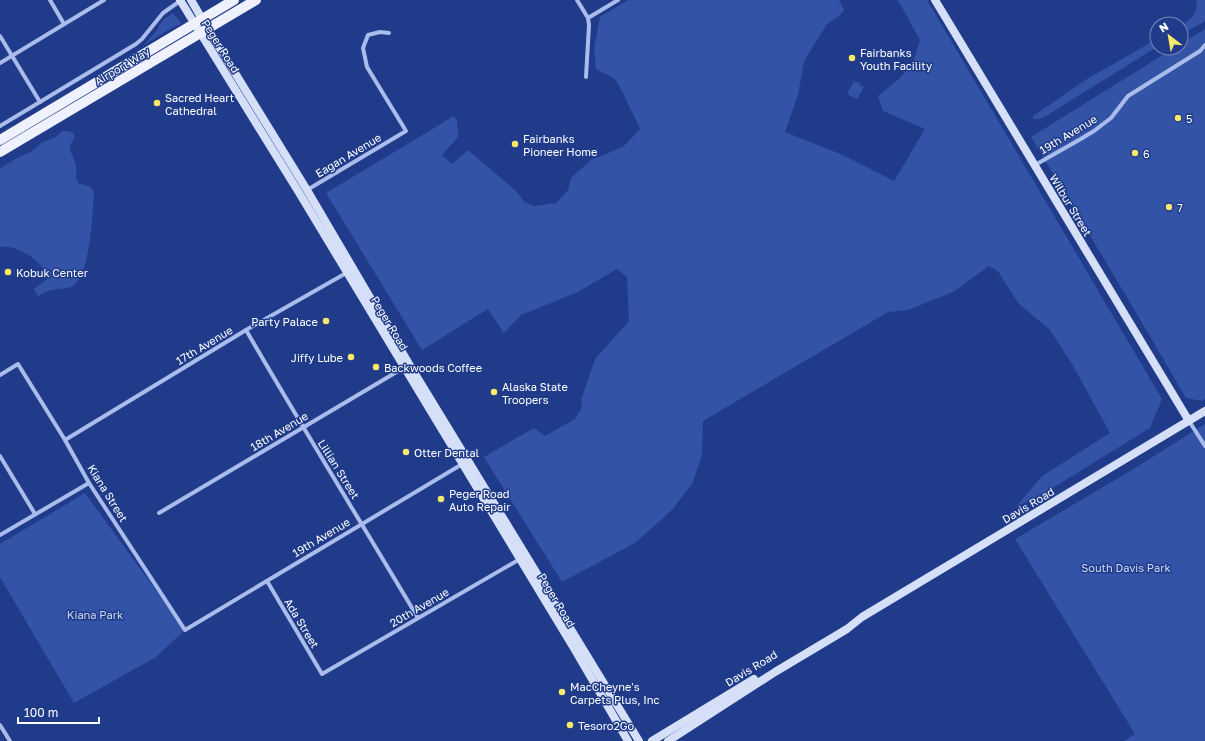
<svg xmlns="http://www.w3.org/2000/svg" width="1205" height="741" font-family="'Golos Text',sans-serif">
<rect width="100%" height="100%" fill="#1f3b89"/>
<g fill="#3353a7">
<path d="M628 0H839L844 10 840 15 827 24 804 61 798 95 785 132 843 155 894 181 925 129 883 111 878 96 900 78 913 63 920 40 898 0H927L1162 399 1150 428 1051 489 1016 507 1042 476 1110 433 1072 364 1050 330 1018 303 998 271 989 266 953 292 908 310 888 312 703 421 702 456 692 484 671 511 635 543 562 582 484 457 534 428 545 436 575 419 582 407 581 400 595 359 629 321 627 277 617 269 578 292 521 315 504 333 488 309 422 350 326 193 454 116 457 121 458 137 442 155 452 164 468 150 508 184 518 193 524 202 535 206 556 203 568 190 571 178 591 160 623 147 640 129 623 93 615 79 596 69 594 49 600 17Z"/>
<path d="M1197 0H1205V21L1181 35V26C1193 18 1196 15 1197 0Z"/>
<path d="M173 13 181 23V24L173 27 144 45 158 29 159 28 158 27 164 19Z"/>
<path d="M1205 29V399L1202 401 1186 398C1135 310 1083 224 1031 137L1174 48H1181V44Z"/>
<path d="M1157 39V47L1046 116 1040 119H1033V116L1087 79Z"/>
<path d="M854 81 857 83 858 82 860 83 859 85 864 87 857 99 847 94Z"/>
<path d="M62 131H68L73 133C77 140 70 141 70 148 71 154 75 161 76 167 77 173 75 178 78 183 85 186 91 185 94 192 93 211 90 272 75 284 68 290 60 288 52 290 47 291 42 293 38 296L34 289 47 279C47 263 15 243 0 247V169L17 158 32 151 41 143 54 138Z"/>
<path d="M1205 424V741H1124L1135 734 1015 539 1127 473Z"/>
<path d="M85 493 185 630 156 657 74 703 0 577V544Z"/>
</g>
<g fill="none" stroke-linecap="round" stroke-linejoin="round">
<g stroke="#aabceb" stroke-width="4">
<path d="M50 0 64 24"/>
<path d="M577 0 588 18"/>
<path d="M0 36 40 102"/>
<path d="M0 63 104 0"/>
<path d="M586 77 589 25 588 18 618 0"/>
<path d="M0 126 136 44 142 39 163 13 180 1"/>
<path d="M1035 165 1079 140 1094 131 1111 118 1128 96 1200 51 1205 45"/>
<path d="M307 190 406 131 367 67 363 48 368 35 380 32 389 33"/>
<path d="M246 330C302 427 361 522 418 618"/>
<path d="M0 375 18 364 65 440 89 483 185 630 464 463"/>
<path d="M1189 421 1205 446"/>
<path d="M65 440 246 330 348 272"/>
<path d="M0 456 35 514"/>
<path d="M159 513 405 367"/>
<path d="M0 535 89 483"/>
<path d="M267 581 322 674 520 559"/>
<path d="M0 725 10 741"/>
</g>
<g stroke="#d6dff8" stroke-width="8">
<path d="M180 0 298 191 575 650 628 741"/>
<path d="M191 0 208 29 307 190 409 364 639 741"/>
<path d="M935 0 1189 421"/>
<path d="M652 741 754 679"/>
<path d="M668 741 775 672 847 629 862 617 1205 411"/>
</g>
<g stroke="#eff2fe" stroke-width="10">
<path d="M0 140 234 0"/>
<path d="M0 152 256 0"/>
</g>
</g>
<g fill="#f9e96b" stroke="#1f3b89" stroke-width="1.5">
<circle cx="852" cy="58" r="4"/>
<circle cx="157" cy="103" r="4"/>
<circle cx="1178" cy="118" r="4"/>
<circle cx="515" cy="144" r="4"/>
<circle cx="1135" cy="153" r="4"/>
<circle cx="1169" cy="207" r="4"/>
<circle cx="8" cy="272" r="4"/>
<circle cx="326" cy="321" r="4"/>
<circle cx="351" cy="357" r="4"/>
<circle cx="376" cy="367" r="4"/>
<circle cx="494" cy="392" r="4"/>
<circle cx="406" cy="452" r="4"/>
<circle cx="441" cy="499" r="4"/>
<circle cx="562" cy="692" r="4"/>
<circle cx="570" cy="725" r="4"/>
</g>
<g text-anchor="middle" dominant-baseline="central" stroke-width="3" stroke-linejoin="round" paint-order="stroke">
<g font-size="11" fill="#fff" stroke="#1f3b89">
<text transform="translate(221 46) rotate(58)">Peger Road</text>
<text transform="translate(122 66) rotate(-31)">Airport Way</text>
<text transform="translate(1068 134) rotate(-31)">19th Avenue</text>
<text transform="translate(348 155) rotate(-31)">Eagan Avenue</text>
<text transform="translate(1071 205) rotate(59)">Wilbur Street</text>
<text transform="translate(390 323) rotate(59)">Peger Road</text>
<text transform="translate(204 345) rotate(-31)">17th Avenue</text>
<text transform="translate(279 431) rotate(-31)">18th Avenue</text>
<text transform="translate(339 469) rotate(58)">Lillian Street</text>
<text transform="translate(108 493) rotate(58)">Kiana Street</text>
<text transform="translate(1028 505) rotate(-31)">Davis Road</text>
<text transform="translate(321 537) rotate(-31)">19th Avenue</text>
<text transform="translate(557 600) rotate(59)">Peger Road</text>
<text transform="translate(419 607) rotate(-30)">20th Avenue</text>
<text transform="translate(302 623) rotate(59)">Ada Street</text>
<text transform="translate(751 668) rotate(-31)">Davis Road</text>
</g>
<g font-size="11" fill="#fff" stroke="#1f3b89" text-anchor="start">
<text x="860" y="52">Fairbanks<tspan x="860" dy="13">Youth Facility</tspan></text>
<text x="165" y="97">Sacred Heart<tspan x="165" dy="13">Cathedral</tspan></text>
<text x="1186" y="118">5</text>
<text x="523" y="138">Fairbanks<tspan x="523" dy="13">Pioneer Home</tspan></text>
<text x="1143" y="153">6</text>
<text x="1177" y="207">7</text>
<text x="16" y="272">Kobuk Center</text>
<text x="318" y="321" text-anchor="end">Party Palace</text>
<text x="343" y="357" text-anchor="end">Jiffy Lube</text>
<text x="384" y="367">Backwoods Coffee</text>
<text x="502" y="386">Alaska State<tspan x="502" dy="13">Troopers</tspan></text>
<text x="414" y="452">Otter Dental</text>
<text x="449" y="493">Peger Road<tspan x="449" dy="13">Auto Repair</tspan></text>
<text x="570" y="686">MacCheyne's<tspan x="570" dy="13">Carpets Plus, Inc</tspan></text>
<text x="578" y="725">Tesoro2Go</text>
</g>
<g font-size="11" fill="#cfdbf8" stroke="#1f3b89">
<text x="1126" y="567">South Davis Park</text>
<text x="95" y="614">Kiana Park</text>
</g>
</g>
<g transform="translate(1169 36) rotate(329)"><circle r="19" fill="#1f3b89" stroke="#7989b8"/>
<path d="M0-3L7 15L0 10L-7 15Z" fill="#f9e96b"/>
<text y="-6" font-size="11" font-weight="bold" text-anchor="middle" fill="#ffffff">N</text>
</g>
<path d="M18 717v6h81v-6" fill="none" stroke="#ffffff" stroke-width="2"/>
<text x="24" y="717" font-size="12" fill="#ffffff" stroke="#1f3b89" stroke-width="3" paint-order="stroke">100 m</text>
</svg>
